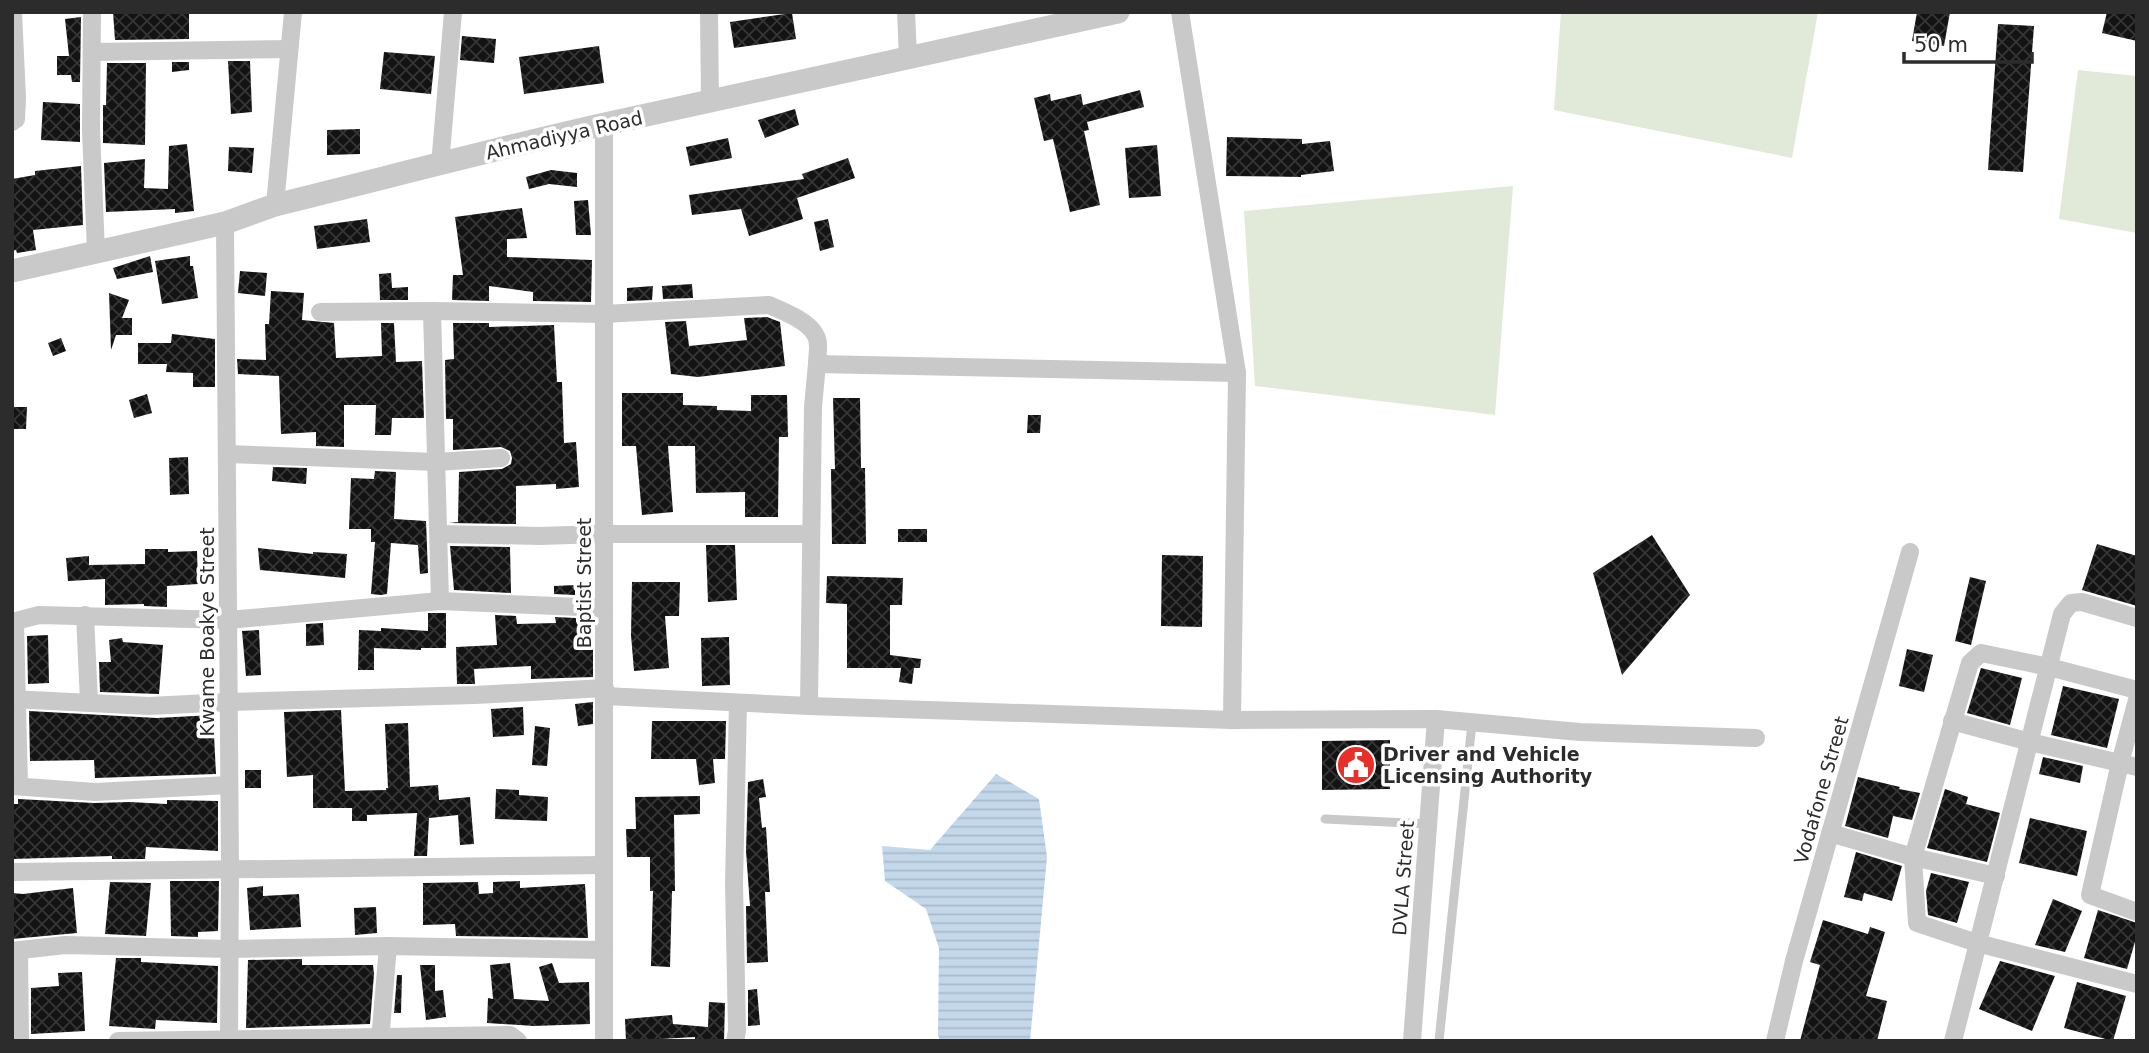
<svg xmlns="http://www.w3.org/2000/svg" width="2149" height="1053" font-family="'DejaVu Sans',sans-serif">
<defs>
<pattern id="water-rules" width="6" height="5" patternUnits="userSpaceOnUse" patternTransform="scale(1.75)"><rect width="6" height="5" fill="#c4d8eb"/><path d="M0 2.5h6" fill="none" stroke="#a9baca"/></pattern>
<pattern id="building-cross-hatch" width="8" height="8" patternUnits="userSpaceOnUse" patternTransform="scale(1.75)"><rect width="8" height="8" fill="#131313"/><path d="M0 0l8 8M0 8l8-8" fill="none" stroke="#363636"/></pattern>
</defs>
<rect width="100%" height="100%" fill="#fff"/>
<g fill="#e1ead9">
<path d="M1561 12H1818L1792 158 1554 110Z"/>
<path d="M2078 70 2137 76V233L2059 219Z"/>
<path d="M1513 186 1495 415 1255 386 1244 211Z"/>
</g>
<path fill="url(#water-rules)" d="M996 774 1039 799 1047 857 1030 1041H940L938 1035 939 948 926 909 885 881 882 846 930 850Z"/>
<g fill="url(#building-cross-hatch)">
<path d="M113 12H189V39L115 40Z"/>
<path d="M1917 12H1950L1944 46 1912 41Z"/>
<path d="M2107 12H2137V41L2102 33Z"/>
<path d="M792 13 796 39 734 48 730 22Z"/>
<path d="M81 17 80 82H72L71 75H57V56H69L65 19Z"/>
<path d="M1998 24 2034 26 2023 172 1988 170Z"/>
<path d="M462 36 496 39 494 63 460 60Z"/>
<path d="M599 46 604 83 524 94 519 57Z"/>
<path d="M384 52 435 56 431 94 380 89Z"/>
<path d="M228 61H250L252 112 231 114Z"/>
<path d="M172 62H189V70L172 72Z"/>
<path d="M107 63H146L145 145 103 143V105H106Z"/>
<path d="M1140 90 1144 107 1087 122 1089 130 1084 131 1100 205 1070 212 1053 139 1044 141 1034 98 1050 94 1051 101 1081 94 1083 105Z"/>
<path d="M43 102 80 104V142L41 140Z"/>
<path d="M795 109 799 125 765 138 758 120Z"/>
<path d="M360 129V154L327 155V130Z"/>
<path d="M1227 137 1302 139V144L1330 141 1334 171 1301 175V177L1226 176Z"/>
<path d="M728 138 732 158 690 166 686 147Z"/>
<path d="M187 144 194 211 175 213V209L106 212 104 163 145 159 144 188 168 189 169 146Z"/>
<path d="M1157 145 1161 196 1129 198 1125 148Z"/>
<path d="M229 147 254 148 252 173 228 171Z"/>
<path d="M848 158 855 178 797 198 803 219 749 236 741 209 692 215 689 195 804 179 802 174Z"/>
<path d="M81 166 83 225 33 230 36 250 17 253 16 250 12 251V179L35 175V171Z"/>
<path d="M551 170 577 173V187L549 184 529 189 526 177Z"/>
<path d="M588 200 591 235H576L574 201Z"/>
<path d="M522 208 527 238 507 239V257L592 260 591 302 533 301V292L489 286V301L452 300 453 275H463L455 217Z"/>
<path d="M367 219 370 242 317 249 314 226Z"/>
<path d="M828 219 834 247 820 251 814 222Z"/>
<path d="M150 256 153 272 117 279 113 268Z"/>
<path d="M190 256V266H193L198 298 162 304 155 261Z"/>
<path d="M240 271 267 273 265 296 238 293Z"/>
<path d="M391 273 392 288 408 287V300H380L379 274Z"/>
<path d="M692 284 693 298 663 299 662 286Z"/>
<path d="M653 286 652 300 627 301V288Z"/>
<path d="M271 291 304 293 302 320 334 323 336 358 382 356 381 323H394L396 362 422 361 424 418H392L391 435H375L376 405H344V447L316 446V432L281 434 279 376 238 374 237 359 266 360 265 324H269Z"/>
<path d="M109 293 129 300 122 318H132V335H116L111 350Z"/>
<path d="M767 317 780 322 785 366 698 377 671 374 665 322 686 321 689 346 747 340 744 318Z"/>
<path d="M453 323H489V327L554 325 557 382H562L564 443 576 442 579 487 556 489V484L516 486V524L449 523 458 522 459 472 502 469 511 464 512 458 510 451 501 447 453 450V419H446L445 360 454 359Z"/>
<path d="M172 334 215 339V387H193V373L166 372 167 364H138V343H171Z"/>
<path d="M61 338 66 351 53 356 48 343Z"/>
<path d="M622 393H683V405L717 406V410L751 411V395H787L788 437H779L778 517H745V492L696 493 695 446H668L673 512 642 515 636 446H622Z"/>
<path d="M147 394 152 413 134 418 129 400Z"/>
<path d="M833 398H860L861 468H865L866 544H832L831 469H835Z"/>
<path d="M13 407H27L26 429H12Z"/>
<path d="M1028 415H1041L1040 433H1027Z"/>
<path d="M188 457 189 494 170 495 169 458Z"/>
<path d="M273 467 307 468 306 484 272 481Z"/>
<path d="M375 471 396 472 394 519 426 521 428 573 420 574 418 545 391 543 387 594 381 595 371 594 375 542H371V529H349L351 478 374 479Z"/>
<rect x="898" y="529" width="29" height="13"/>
<path d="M1652 535 1690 595 1622 675 1593 573Z"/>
<path d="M2097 544 2137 556V606L2082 590Z"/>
<path d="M706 545H735L737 600 708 602Z"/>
<path d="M450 546 510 547 511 593 454 590Z"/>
<path d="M258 548 313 554V552L347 554 345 578 260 570Z"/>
<path d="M145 549H168V552L197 551 198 584 167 586V607L144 606V604L105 605V579L68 581 66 558 89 556V565L145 564Z"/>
<path d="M1162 555 1203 556 1202 627 1161 626Z"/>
<path d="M827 576 903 578 902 605H890V655L921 659 920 668H914L912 684 899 682 901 668H847V604L826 603Z"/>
<path d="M1970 577 1986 581 1971 645 1955 641Z"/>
<path d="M632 582H680L679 616H665L669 668 634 671 631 635Z"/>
<path d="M575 585V595L554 594V586Z"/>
<path d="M428 613H446V648H421V650L374 648V670H358L359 630 381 631V628L428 631Z"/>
<path d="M495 615 516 616 517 624 556 623 555 617 576 618V622H593V677L531 679V666L474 669 475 684H457L456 647 497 645Z"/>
<path d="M323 623 324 645 306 646V624Z"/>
<path d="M259 630 261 675 246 676 242 631Z"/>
<path d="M48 635 49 683 28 684 27 636Z"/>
<path d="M729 637 730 685 702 686 701 638Z"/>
<path d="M122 638 123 642 163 645 159 694 100 692 99 662H111L109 640Z"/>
<path d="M1907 649 1933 655 1924 692 1899 686Z"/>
<path d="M1981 668 2022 678 2010 725 1967 713Z"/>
<path d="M2063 686 2119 699 2107 748 2051 735Z"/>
<path d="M593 702V724L578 726 575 704Z"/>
<path d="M523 707 524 735 493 737 491 709Z"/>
<path d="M341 710 345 791 386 790V788H388L385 724 408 723 410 787 438 785 439 800 470 797 474 844 460 845 458 815 429 818 427 856H414L417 813 367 815V821H352V808H313V775L287 777 284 712Z"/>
<path d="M29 711 157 718 213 715 216 774 95 778 94 760 30 761Z"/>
<path d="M652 721H726L725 759H713L715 783 699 785 696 759H651Z"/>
<path d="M535 726 550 728 547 766 532 765Z"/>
<path d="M1390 740V789L1322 790V741Z"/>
<path d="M2043 757 2083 766 2080 783 2039 774Z"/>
<rect x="245" y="770" width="16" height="18"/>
<path d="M1858 777 1900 787 1899 789 1920 793 1912 820 1893 816 1888 838 1845 826Z"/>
<path d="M763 779 766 797 759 798 762 828 766 827 770 892H765L768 962 747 963 746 906H750L746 851 748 782Z"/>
<path d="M496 789 519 790V795L548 797 547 821 495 819Z"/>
<path d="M1945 789 1968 797 1966 804 2000 813 1987 862 1927 848Z"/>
<path d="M700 796V814L674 815 675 891H672L670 967 651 966 653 891H650V857H627L626 829H636L635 797Z"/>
<path d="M18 799 94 803 130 802 167 804V800L218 801V851L146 847 145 859H112V856L12 859V804H18Z"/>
<path d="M2030 818 2087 831 2077 876 2019 863Z"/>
<path d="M1856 852 1902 866 1892 901 1864 893 1862 901 1844 897Z"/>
<path d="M1931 873 1969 882 1957 923 1928 915 1926 891Z"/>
<path d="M170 881H219L218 931 198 932V937L171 936Z"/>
<path d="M520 881V888L585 884 588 938 456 936 455 924 423 925V883L478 882 479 894 493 893V882Z"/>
<path d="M110 882 151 883 146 936 105 934Z"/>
<path d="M263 886V896L299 894 301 927 250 930 247 888Z"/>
<path d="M73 888 77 933 12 939V893L23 894Z"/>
<path d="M2053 899 2082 911 2065 952 2035 945Z"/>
<path d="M376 907 377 933 355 935 354 908Z"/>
<path d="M2098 910 2137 923V935L2127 969 2084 958Z"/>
<path d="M1823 920 1868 934 1870 927 1885 932 1866 996 1887 1001 1877 1041H1800L1820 965 1810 962Z"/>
<path d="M116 958H141V962L218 966 217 1023 156 1020 155 1029 109 1026Z"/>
<path d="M302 959V965H373L374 974 370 1024 246 1028 248 960Z"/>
<path d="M2000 961 2055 976 2032 1031 1979 1009Z"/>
<path d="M510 963 514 999 549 1001 539 967 552 963 559 983 589 982 590 1024 534 1026 487 1023 488 998 493 999 490 965Z"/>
<path d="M420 965H435V991L443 990 446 1017 426 1020Z"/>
<path d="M82 972 85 1031 31 1034V988L59 986 58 973Z"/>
<path d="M397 975H402L401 1013H394Z"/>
<path d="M2077 982 2126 996 2113 1041 2064 1028Z"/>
<path d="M757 989 760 1025 748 1026V990Z"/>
<path d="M709 1002 725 1003 724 1041H695V1037L626 1041 625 1019 672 1015 673 1024 708 1027Z"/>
</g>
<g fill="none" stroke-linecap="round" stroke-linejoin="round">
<g stroke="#c9c9c9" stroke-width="9">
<path d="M1325 819 1429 824"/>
<path d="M1439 1041 1472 723"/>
</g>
<g stroke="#c9c9c9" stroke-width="18">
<path d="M92 12 91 130 96 252"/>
<path d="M709 12 710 102"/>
<path d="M906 12 908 57"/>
<path d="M92 52 289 49"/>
<path d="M12 122 16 119 17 98 13 12"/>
<path d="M604 124V1041"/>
<path d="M440 165 453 12"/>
<path d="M275 205 293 12"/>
<path d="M225 223 230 868 229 1041"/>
<path d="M432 311 440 601"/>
<path d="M320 312 432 311 604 314 769 305C783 311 809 321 816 336 820 344 817 356 817 364"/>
<path d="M227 454 436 462 501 458"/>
<path d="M439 534 540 536 602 534H811"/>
<path d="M85 615 89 702"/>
<path d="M12 622 39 615 228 620 440 601 604 608"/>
<path d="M15 622 19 786"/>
<path d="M2137 690 2049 667 1981 653 1970 663 1913 857 1917 923 1977 943 2137 984"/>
<path d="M605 696 809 706 1232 720 1237 373 1180 12"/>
<path d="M12 699 149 706 229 702 475 695 605 688"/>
<path d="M2137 700 2120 763 2090 895 2137 912"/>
<path d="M809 706 813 407 817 364 1237 373"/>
<path d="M1232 720 1436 719 1580 732 1756 738"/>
<path d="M1952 721 2030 742 2137 767"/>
<path d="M12 786 95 792 229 785"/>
<path d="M1830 833 1913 857 1996 876"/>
<path d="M12 872 603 865"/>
<path d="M19 950 20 1041"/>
<path d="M12 951 65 945 229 949 388 946 603 950"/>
<path d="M118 1041 510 1035 518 1041"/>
<path d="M380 1041 388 946"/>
<path d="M735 1041 737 1031 734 883 738 703"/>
<path d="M1412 1041 1436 719"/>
<path d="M1775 1041 1794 961 1910 552"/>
<path d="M1953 1041 2062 614 2071 603 2082 602 2137 618"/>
</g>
<path stroke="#c9c9c9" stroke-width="23" d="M12 271 225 223 275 205C385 178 494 149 605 124 776 86 947 49 1118 12"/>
</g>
<defs>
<symbol id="civic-disc" viewBox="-11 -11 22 22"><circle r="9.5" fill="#e82f2a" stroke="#fff"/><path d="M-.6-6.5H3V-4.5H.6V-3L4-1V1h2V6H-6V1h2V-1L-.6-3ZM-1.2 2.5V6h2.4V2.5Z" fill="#fff"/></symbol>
</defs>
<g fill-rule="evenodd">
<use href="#civic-disc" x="1334" y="743" width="44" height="44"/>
</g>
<g text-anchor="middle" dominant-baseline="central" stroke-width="7" stroke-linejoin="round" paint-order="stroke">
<g font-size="19" fill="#2c2c2c" stroke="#fff">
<text transform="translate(564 135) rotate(-13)">Ahmadiyya Road</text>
<text transform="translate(584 583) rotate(-90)">Baptist Street</text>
<text transform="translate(207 632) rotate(-90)">Kwame Boakye Street</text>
<text transform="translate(1821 790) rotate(-74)">Vodafone Street</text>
<text transform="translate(1403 878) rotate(-86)">DVLA Street</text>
</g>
<g font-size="19" font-weight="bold" fill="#2c2c2c" stroke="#fff" text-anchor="start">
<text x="1383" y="754">Driver and Vehicle<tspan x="1383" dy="22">Licensing Authority</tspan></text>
</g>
</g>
<rect width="2149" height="1053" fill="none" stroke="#2c2c2c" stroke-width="28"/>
<path d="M1904 52v10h128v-10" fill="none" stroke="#2c2c2c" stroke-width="3.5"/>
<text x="1914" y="52" font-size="21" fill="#2c2c2c" stroke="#ffffff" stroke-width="5" paint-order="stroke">50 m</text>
</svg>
